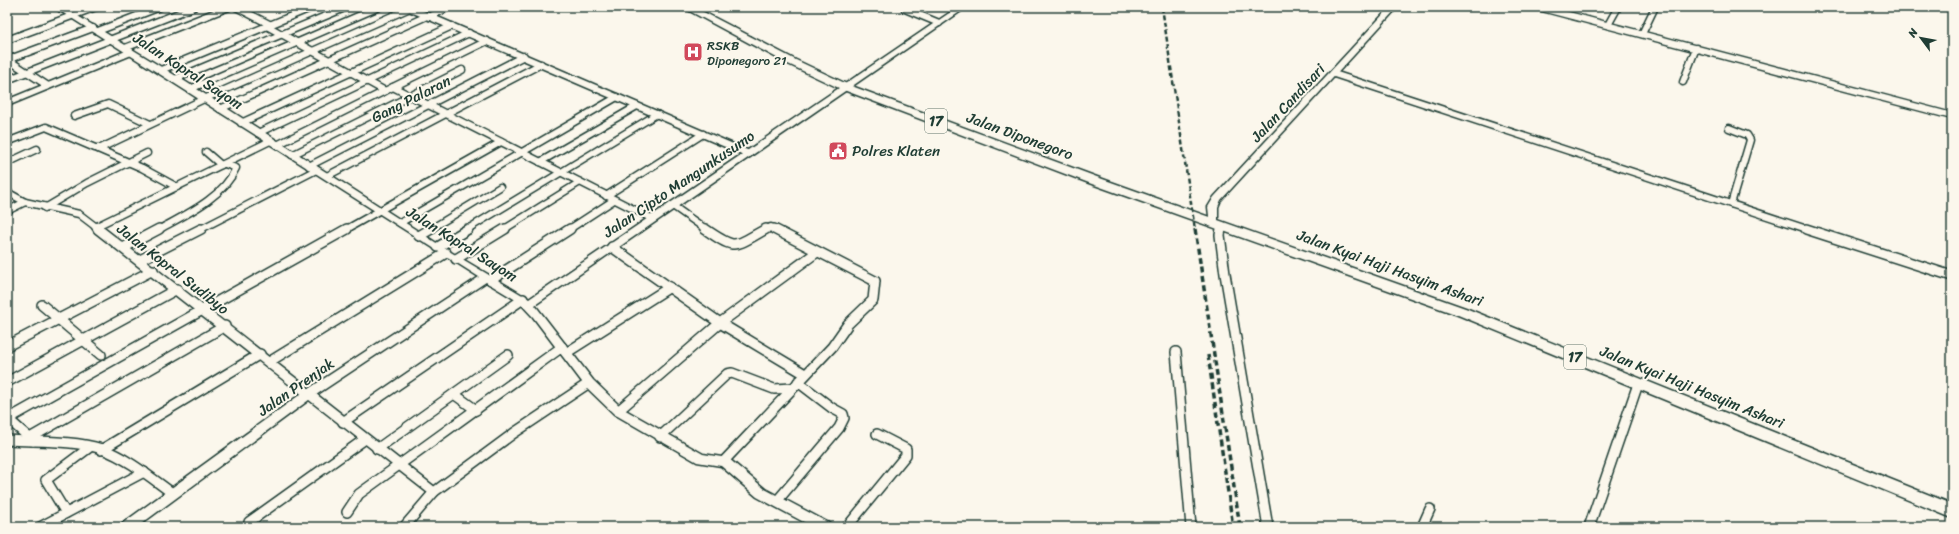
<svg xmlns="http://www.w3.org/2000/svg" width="1959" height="534" font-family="Sriracha,sans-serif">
<rect width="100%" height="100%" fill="#fbf7ec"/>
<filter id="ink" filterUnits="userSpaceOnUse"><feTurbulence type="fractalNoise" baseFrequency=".025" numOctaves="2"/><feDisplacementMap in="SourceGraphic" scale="8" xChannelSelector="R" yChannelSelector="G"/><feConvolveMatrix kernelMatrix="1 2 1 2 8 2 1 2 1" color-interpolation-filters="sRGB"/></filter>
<g filter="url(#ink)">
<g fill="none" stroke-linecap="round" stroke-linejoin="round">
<defs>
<g id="minor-far1">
<path d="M236 7 271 25"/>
<path d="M407 7 749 154"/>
<path d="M1538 7 1952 116"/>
<path d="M61 9 67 7"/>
<path d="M905 9 939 23"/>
<path d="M429 17 449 7"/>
<path d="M1608 25 1618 7"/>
<path d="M267 26 385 91 393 87 653 219"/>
<path d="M98 31 160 7"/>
<path d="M1642 34 1655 7"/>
<path d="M7 40 96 7"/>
<path d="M125 48 229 7"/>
<path d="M7 59 48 86"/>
<path d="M7 60 93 28"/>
<path d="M161 70 313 7"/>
<path d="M1334 74 1810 230"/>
<path d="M175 79 347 7"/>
<path d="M7 80 194 7"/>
<path d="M1683 82 1696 48"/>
<path d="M393 87 487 41"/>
<path d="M190 89 379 7"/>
<path d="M7 103 131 52"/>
<path d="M220 109 427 16"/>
<path d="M74 116 108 104 150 124"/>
<path d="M241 123 452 26"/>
<path d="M1729 128 1747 135 1750 140 1731 204"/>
<path d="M258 133 469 33"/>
<path d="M7 142 46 127 95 148H101L204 99 410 8"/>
<path d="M277 145 385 91"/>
<path d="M98 149 142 168 177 187"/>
<path d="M206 152 221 165"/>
<path d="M292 155 462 70"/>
<path d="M540 162 637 106"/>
<path d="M7 163 37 149"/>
<path d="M309 166 524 56"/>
<path d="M327 176 541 64"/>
<path d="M7 192 25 202 79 214 100 230"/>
<path d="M606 196 703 134"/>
<path d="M673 206 707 230"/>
<path d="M45 208 87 183 147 153"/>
<path d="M7 211 25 202"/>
<path d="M400 223 617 97"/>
<path d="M95 227 270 141"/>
<path d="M158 230C185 215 223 198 236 168L225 164"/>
<path d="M199 230 316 170"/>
<path d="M345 230 501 142"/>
<path d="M429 230 500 187"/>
<path d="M466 230 657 114"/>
<path d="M503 230 580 182"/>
<path d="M568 230 614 200"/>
<path d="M764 230 771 227 776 230"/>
<path d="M1221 230 1222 226"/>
</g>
<g id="minor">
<path d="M98 229 434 492 514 433 589 383"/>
<path d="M705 229C737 251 733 247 766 229"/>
<path d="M1221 229 1220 235 1225 274 1268 527"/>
<path d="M1806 229 1952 276"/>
<path d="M419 236 431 229"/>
<path d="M438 247 468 229"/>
<path d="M612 247 720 323 805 374"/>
<path d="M123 248 159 229"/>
<path d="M456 259 505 229"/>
<path d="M140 260 201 229"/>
<path d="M491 280 570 229"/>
<path d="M42 305 101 355"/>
<path d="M7 346 153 270"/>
<path d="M1176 352 1191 527"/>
<path d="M566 353 670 287"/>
<path d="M269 362 446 253"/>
<path d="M7 382 177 289"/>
<path d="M454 394 476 410"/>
<path d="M618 411 720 323 817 252"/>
<path d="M7 418 33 441"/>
<path d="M8 419 347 229"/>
<path d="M343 422 523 299"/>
<path d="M660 437 727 374 732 373 774 389 793 388"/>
<path d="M30 438 225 326"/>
<path d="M7 440C38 442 72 440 102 449 127 458 150 477 172 493"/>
<path d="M377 449 508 355"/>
<path d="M101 450 260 354"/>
<path d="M724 461 832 347 848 324 873 300 875 281 774 229"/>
<path d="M777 501 839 428 844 418 843 414 832 408 798 382"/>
<path d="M347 512 359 494 562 347"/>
<path d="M66 513 46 480 90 447"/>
<path d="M249 522 365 439"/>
<path d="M40 527 144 472"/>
<path d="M404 527 434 492"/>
<path d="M847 527 906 455V449L877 434"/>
<path d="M1422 527 1430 509"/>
<path d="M1589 527 1638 384"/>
</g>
<g id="tertiary">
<path d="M54 7H63L186 82 449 251 529 299 958 7H967L535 305 593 380 622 408 703 454 728 458 765 489 829 523 831 527H813L757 497 721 466 697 462 614 414 585 386 533 317 519 302 486 282 313 397 137 527H121L123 523 305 391 479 277Z"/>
<path d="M1390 7H1398L1221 200 1218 207V223L1213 226 1210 225 1208 207 1214 197Z"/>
</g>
<path id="trunk" d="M682 7H694L796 60 849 85 1097 177 1468 309 1952 504V518L1458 315 1089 183 841 89 788 64Z"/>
</defs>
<use href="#minor-far1" stroke="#1f3d34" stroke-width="9"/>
<use href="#minor" stroke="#1f3d34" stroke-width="12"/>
<use href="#tertiary" stroke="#1f3d34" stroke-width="3"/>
<use href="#trunk" stroke="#1f3d34" stroke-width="3"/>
<use href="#minor-far1" stroke="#fbf7ec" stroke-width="6"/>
<use href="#minor" stroke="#fbf7ec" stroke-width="9"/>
<use href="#tertiary" fill="#fbf7ec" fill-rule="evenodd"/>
<use href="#trunk" fill="#fbf7ec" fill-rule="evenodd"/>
<path stroke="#1f3d34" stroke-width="2.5" stroke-dasharray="5 2.5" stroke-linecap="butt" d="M1162 7 1195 230"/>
<g stroke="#1f3d34" stroke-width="3.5" stroke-dasharray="6 3.5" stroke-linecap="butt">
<path d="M1195 229 1240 527"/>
<path d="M1208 355 1233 527"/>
</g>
</g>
</g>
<defs>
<symbol id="hospital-square" viewBox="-11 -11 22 22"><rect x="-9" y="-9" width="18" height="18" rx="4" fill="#d1495b" stroke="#fbf7ec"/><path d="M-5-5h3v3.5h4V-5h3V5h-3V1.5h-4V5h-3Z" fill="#fff"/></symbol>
<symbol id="civic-square" viewBox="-11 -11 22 22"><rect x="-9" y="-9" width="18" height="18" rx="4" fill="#d1495b" stroke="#fbf7ec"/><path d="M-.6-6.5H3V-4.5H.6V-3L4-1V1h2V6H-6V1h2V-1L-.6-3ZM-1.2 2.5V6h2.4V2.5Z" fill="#fff"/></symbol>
</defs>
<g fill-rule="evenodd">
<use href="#hospital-square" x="682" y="41" width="22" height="22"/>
<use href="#civic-square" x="827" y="140" width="22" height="22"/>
</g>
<g text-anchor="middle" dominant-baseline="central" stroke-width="4" stroke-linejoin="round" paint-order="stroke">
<g font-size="13" fill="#1f3d34" stroke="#fbf7ec" text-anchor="start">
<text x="707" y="45">RSKB<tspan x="707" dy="15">Diponegoro 21</tspan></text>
</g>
<g fill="#fbf7ec" stroke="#61756b" stroke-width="1">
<rect x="925" y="109" width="22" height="24" rx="3"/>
<rect x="1564" y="345" width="22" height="24" rx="3"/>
</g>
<g font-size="14" font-weight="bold" fill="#1f3d34">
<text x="936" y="121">17</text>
<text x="1575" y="357">17</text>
</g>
<g font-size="15" fill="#1f3d34" stroke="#fbf7ec">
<text transform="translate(188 71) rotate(33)">Jalan Kopral Sayom</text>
<text transform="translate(411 99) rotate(-27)">Gang Palaran</text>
<text transform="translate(1288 103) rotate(-47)">Jalan Candisari</text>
<text transform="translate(1020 136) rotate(20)">Jalan Diponegoro</text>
<text transform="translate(679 184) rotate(-34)">Jalan Cipto Mangunkusumo</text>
<text transform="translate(462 244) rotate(32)">Jalan Kopral Sayom</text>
<text transform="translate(1390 268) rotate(20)">Jalan Kyai Haji Hasyim Ashari</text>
<text transform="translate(173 269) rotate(38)">Jalan Kopral Sudibyo</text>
<text transform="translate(296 387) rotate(-35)">Jalan Prenjak</text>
<text transform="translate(1692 387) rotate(22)">Jalan Kyai Haji Hasyim Ashari</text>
</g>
<g font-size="15" fill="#1f3d34" stroke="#fbf7ec" text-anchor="start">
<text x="852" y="151">Polres Klaten</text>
</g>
</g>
<rect width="1959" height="534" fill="none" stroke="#fbf7ec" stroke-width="24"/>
<rect x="12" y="12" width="1935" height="510" fill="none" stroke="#1f3d34" stroke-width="1.5" filter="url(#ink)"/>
<g transform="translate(1921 38) rotate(302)" stroke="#fbf7ec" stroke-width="3" paint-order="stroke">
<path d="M0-3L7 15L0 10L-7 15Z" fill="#1f3d34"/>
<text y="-6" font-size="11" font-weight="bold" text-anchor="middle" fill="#1f3d34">N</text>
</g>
</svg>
